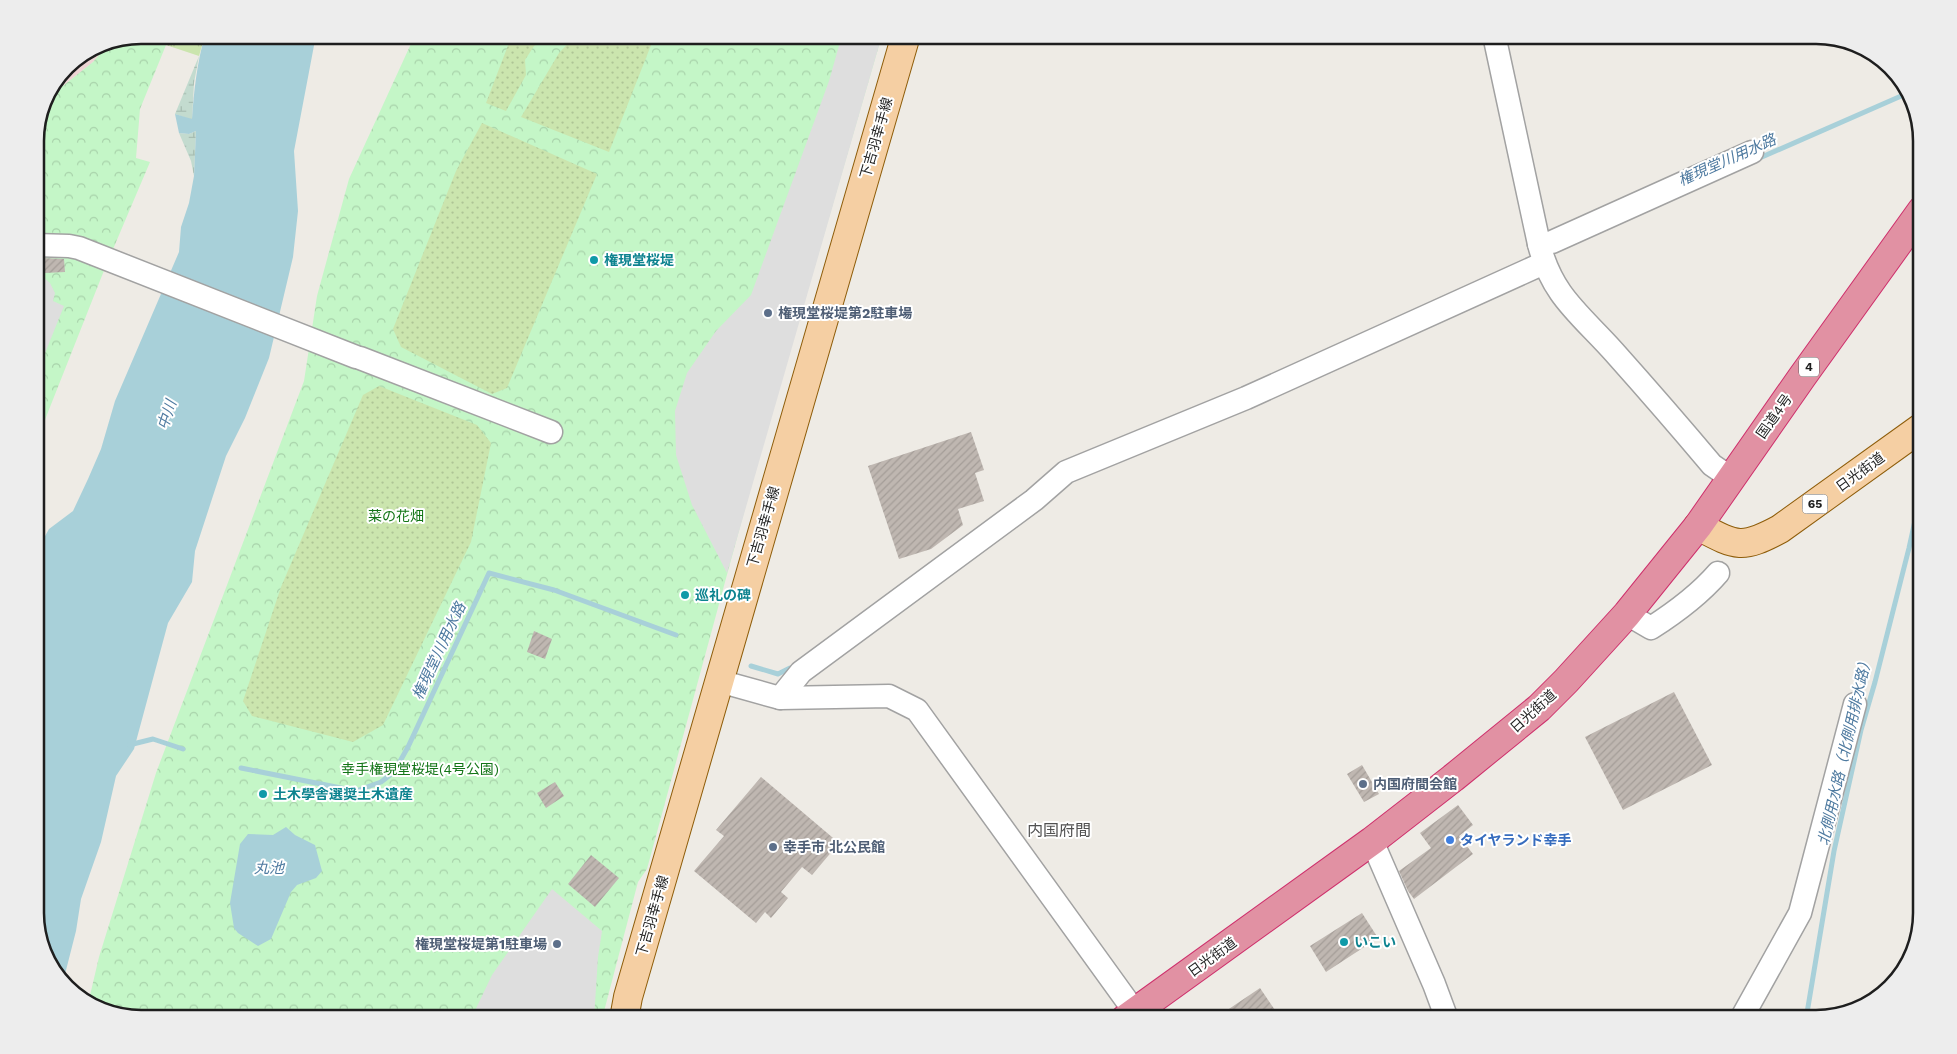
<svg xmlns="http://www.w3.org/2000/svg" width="1957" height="1054" font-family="'Work Sans','Noto Sans JP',sans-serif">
<defs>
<pattern id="grass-tufts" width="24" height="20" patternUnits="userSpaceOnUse" patternTransform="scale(1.25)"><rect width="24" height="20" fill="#cbe5ae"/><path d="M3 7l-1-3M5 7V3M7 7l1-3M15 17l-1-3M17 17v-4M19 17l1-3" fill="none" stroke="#aec495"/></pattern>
<pattern id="wetland-marsh" width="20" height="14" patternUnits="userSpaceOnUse" patternTransform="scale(1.25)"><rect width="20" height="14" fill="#c3dbcf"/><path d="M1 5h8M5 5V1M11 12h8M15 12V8" fill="none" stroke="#a7bcb1"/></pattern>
<pattern id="park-crowns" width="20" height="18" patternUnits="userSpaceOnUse" patternTransform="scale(1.25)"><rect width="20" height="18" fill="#c4f6c7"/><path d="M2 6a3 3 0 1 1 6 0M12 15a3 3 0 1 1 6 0" fill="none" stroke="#a8d2aa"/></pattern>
<pattern id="garden-dots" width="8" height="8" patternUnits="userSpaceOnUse" patternTransform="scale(1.25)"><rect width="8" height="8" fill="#cbe5ae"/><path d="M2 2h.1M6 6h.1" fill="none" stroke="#aec495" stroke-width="1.8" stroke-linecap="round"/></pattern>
<pattern id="building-hatch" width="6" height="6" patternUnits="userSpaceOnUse" patternTransform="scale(1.25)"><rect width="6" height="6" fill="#bfb7b1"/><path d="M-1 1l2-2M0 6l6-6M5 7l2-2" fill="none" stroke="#a49d98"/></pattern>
</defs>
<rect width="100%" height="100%" fill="#eeebe5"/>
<path fill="#eed5d5" d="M111 41 93 62 44 101 46 94 66 66 100 43Z"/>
<path fill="url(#grass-tufts)" d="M166 35H205L199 56 166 45Z"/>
<g fill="url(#wetland-marsh)">
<path d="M199 56 194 83 192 120 175 114Z"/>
<path d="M196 131 194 176 191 161 179 133 189 134Z"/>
</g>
<g fill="url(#park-crowns)">
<path d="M140 35H166V45L140 109 136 158 150 162 105 268 35 445V134L44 101 93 62 111 41Z"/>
<path d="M415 35H882L756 468 647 869 638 882 602 1019H140L94 1008 88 1004 99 957 156 773 304 381 317 296 349 179Z"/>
</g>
<g fill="url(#garden-dots)">
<path d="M512 35H550L534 46 525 60 526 75 506 111 486 103Z"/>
<path d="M576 35H655L609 152 521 117 559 53Z"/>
<path d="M482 123 597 174 507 388 492 394 401 347 393 329 456 171Z"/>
<path d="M379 386 477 425 491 443 471 542 383 725 353 742 252 716 243 701 281 587 363 395Z"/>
</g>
<g fill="#dedede">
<path d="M842 35H882L727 573 692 505 676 455 675 411 687 373 716 331 751 295 829 81Z"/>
<path d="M35 270 50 283 55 293 53 301 64 306 35 378Z"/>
<path d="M552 889 602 931 598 957 594 1019H471L492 975Z"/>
</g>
<g fill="#a8d0d9">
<path d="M205 35H316L294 151 298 211 293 257 269 358 245 418 226 456 195 551 192 582 168 623 134 749 116 776 101 842 81 899 76 931 63 982 53 972 35 921V554L49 529 73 511 88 479 101 449 115 401 179 252 181 227 189 203 194 176 196 131 189 134 179 133 175 114 192 119C194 90 197 63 205 35Z"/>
<path d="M286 827 295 835 315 845 322 871 316 878 297 885 291 892 271 939 258 946 238 933 234 928 230 903 240 844 248 834 273 835Z"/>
</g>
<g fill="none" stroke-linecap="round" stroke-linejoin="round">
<g stroke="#a8d0d9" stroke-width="5">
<path d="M1755 160 1908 93"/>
<path d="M751 666 778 674 790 668"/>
<path d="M129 745 153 739 183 749"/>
<path d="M241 768 356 791 381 782 394 772 408 747 489 573 554 590 676 635"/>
<path d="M1806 1019 1834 851 1861 730 1875 682 1909 548 1922 489"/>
</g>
</g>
<g fill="url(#building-hatch)">
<path d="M44 258 64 259 65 272 45 273Z"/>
<path d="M971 432 984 470 975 473 984 501 958 509 963 525 931 549 899 559 868 466Z"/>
<path d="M534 631 552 639 545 659 527 652Z"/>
<path d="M1674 692 1712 765 1623 810 1585 737Z"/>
<path d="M1362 765 1379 794 1364 802 1347 774Z"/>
<path d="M761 777 839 843 812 875 802 867 781 892 788 898 771 918 765 912 756 923 694 871 724 836 716 830Z"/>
<path d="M555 782 564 796 546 808 537 793Z"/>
<path d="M1458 805 1473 825 1459 836 1473 854 1414 899 1408 891 1399 871 1431 848 1420 833Z"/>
<path d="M591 855 619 878 595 907 568 884Z"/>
<path d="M1362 913 1378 938 1326 972 1310 946Z"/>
<path d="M1260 988 1281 1019H1214Z"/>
</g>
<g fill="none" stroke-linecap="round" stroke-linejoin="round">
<defs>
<g id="minor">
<path d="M1494 35 1539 244C1552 296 1580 314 1614 352 1647 389 1680 427 1712 465L1731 478"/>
<path d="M1539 244 1552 242 1752 152"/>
<path d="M35 245 69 246 79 248 356 357"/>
<path d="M360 358 551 432"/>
<path d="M1627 614 1651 628C1676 612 1699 595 1718 573"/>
<path d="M719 681 780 698 889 696 917 710 1135 1012"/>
<path d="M780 698 801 672 1034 500 1066 472 1246 398 1544 263"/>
<path d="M1372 841 1434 984 1447 1019"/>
<path d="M1741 1019 1800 913 1855 704"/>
</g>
<g id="major">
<path d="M1698 526C1736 546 1741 550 1780 529L1922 427"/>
<path d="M624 1019 628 997 906 35"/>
</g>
<path id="highway" d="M1125 1019 1372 841 1453 778 1539 708 1566 681 1627 614 1698 526 1802 377 1922 210"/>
</defs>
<use href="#minor" stroke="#a2a2a2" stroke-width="25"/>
<use href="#major" stroke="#8e5d0a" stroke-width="30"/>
<use href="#highway" stroke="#ce306c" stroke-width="30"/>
<use href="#minor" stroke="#fff" stroke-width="22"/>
<use href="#major" stroke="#f5cfa3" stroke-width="28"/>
<use href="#highway" stroke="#e191a3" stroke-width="28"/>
</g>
<g fill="#0f9aa8" stroke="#fff" stroke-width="2">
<circle cx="594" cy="260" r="5"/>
<circle cx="685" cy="595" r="5"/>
<circle cx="263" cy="794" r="5"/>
<circle cx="1344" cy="942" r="5"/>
</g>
<g fill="#5c6f8a" stroke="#fff" stroke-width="2">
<circle cx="768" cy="313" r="5"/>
<circle cx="1363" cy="784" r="5"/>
<circle cx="773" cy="847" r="5"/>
<circle cx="557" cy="944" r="5"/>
</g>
<circle fill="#3f7fe0" stroke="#fff" stroke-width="2" cx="1450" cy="840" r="5"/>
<g text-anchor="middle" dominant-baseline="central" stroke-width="4" stroke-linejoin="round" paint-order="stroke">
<g fill="#fff" stroke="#626262" stroke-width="1">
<rect x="1799" y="357.5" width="20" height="19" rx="4"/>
<rect x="1802.5" y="494.5" width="25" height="19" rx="4"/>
</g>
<g font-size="12" font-weight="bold" fill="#1e1e1e">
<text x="1809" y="367">4</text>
<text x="1815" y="504">65</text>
</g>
<g font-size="14" fill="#1e1e1e" stroke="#fff">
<text transform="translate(876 138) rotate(-74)">下吉羽幸手線</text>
<text transform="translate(1774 416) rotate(-55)">国道4号</text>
<text transform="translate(1860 472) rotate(-36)">日光街道</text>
<text transform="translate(763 527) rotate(-74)">下吉羽幸手線</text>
<text transform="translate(1533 711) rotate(-42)">日光街道</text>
<text transform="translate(652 916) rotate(-74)">下吉羽幸手線</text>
<text transform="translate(1212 957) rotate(-36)">日光街道</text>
</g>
<g font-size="14" font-weight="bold" fill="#0d838f" stroke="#fff" text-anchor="start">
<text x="604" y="260">権現堂桜堤</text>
<text x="695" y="595">巡礼の碑</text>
<text x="273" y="794">土木學舎選奨土木遺産</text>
<text x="1354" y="942">いこい</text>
</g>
<g font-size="14" font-weight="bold" fill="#4e5e75" stroke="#fff" text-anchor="start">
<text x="778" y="313">権現堂桜堤第2駐車場</text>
<text x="1373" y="784">内国府間会館</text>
<text x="783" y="847">幸手市 北公民館</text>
<text x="547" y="944" text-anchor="end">権現堂桜堤第1駐車場</text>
</g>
<g font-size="14" fill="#137517" stroke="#fff">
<text x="396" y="516">菜の花畑</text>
<text x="420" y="769">幸手権現堂桜堤(4号公園)</text>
</g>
<g font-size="14" font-weight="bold" fill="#366cbe" stroke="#fff" text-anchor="start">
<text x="1460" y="840">タイヤランド幸手</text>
</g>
<g font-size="15" font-style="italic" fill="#4e7aa0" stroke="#fff">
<text transform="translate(1727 160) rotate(-24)">権現堂川用水路</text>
<text transform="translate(167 415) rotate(-72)">中川</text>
<text transform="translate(439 651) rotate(-65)">権現堂川用水路</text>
<text transform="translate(1845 750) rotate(-77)">北側用水路（北側用排水路）</text>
<text x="269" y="868">丸池</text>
</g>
<g font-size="16" fill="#515151" stroke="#fff">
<text x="1059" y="830">内国府間</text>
</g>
</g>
<path d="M0 0H1957V1054H0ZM141 44H1816A97 97 0 0 1 1913 141V913A97 97 0 0 1 1816 1010H141A97 97 0 0 1 44 913V141A97 97 0 0 1 141 44Z" fill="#ededed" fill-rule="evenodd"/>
<path fill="none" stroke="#1e1e1e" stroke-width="2.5" d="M141 44H1816A97 97 0 0 1 1913 141V913A97 97 0 0 1 1816 1010H141A97 97 0 0 1 44 913V141A97 97 0 0 1 141 44Z"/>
</svg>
